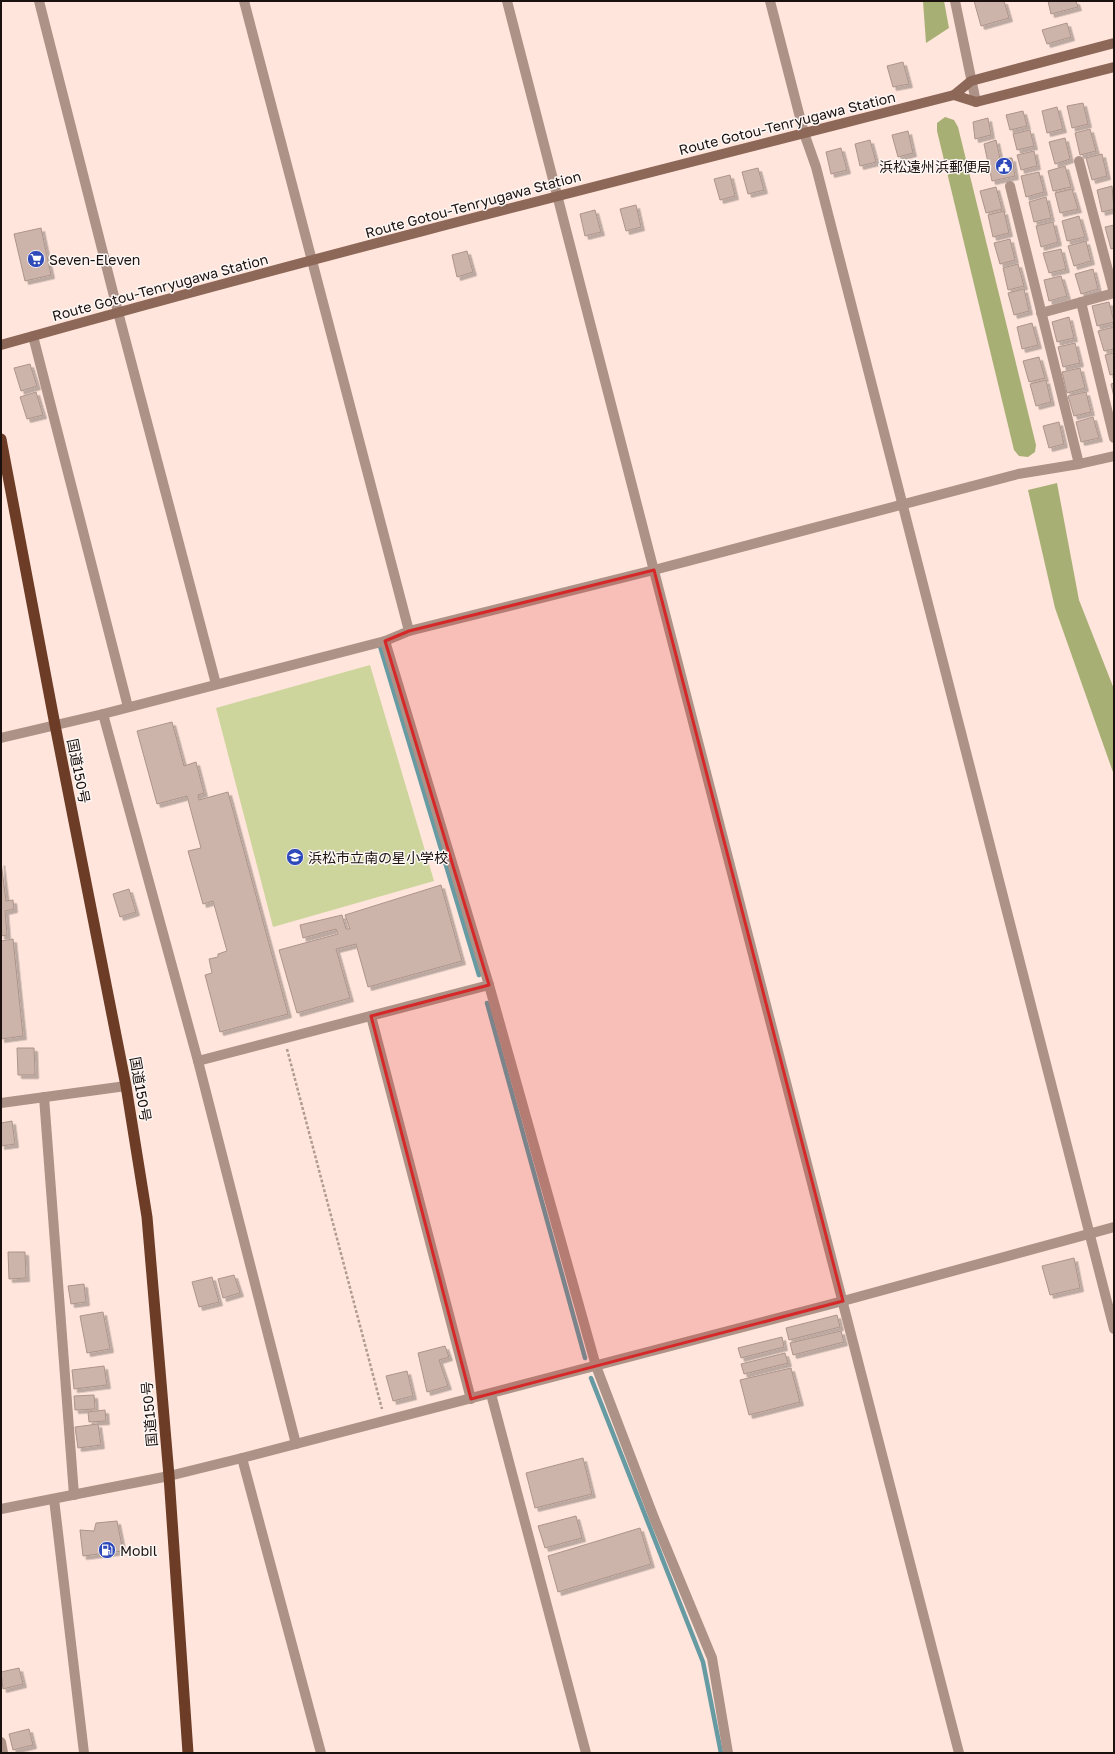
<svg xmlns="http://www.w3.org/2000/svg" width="1115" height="1754" font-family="'Golos Text','Noto Sans JP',sans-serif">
<defs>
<filter id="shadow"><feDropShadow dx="3.5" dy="3.5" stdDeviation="0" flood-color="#0004"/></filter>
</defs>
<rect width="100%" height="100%" fill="#ffe5db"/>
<path fill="#cdd59d" d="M370 665 434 881 273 927 216 708Z"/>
<g fill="#a8af74">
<path d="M923 1H944L949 28 926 43Z"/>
<path d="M945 117 954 120 958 127 1036 445 1035 452 1028 457 1019 456 1014 450 937 131V123Z"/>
<path d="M1057 483 1079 600 1114 689V775L1055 608 1028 490Z"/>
</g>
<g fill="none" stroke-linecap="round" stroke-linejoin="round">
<g stroke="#669ba4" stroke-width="4.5">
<path d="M380 646 479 975"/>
<path d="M487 1003 585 1358"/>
<path d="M591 1378 703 1662 721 1753"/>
</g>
</g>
<g fill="#ccb4aa" stroke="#ac948b" filter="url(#shadow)">
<path d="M974 1H1004L1009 18 981 26Z"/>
<path d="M1048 1H1076L1078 7 1051 14Z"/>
<path d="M1067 23 1071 37 1047 44 1042 30Z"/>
<path d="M903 62 909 84 893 87 887 66Z"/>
<path d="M1083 103 1088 124 1072 128 1067 106Z"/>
<path d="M1057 107 1063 129 1047 133 1042 111Z"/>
<path d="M1023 111 1027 126 1010 130 1006 115Z"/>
<path d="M988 118 991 135 975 139 973 122Z"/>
<path d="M1090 129 1096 151 1080 155 1075 133Z"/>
<path d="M1030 130 1034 146 1017 150 1013 134Z"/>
<path d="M908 131 913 153 898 157 892 135Z"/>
<path d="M1065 138 1070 159 1055 164 1049 142Z"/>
<path d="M870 140 876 162 860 166 855 144Z"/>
<path d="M996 140 1000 159 1012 158 1015 176 992 181 984 144Z"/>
<path d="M841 148 847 170 831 174 826 152Z"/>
<path d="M1034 151 1037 166 1021 170 1017 155Z"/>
<path d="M1102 154 1107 176 1092 180 1086 158Z"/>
<path d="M1065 166 1071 187 1053 191 1048 171Z"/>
<path d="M758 168 764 190 748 194 742 172Z"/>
<path d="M1039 172 1044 192 1026 197 1021 176Z"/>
<path d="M730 175 735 196 720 200 714 179Z"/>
<path d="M1112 186 1114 209 1102 212 1097 190Z"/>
<path d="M996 187 1002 209 986 213 980 191Z"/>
<path d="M1072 189 1078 209 1060 213 1055 193Z"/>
<path d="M1046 197 1051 218 1034 222 1029 202Z"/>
<path d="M636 205 641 227 626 231 620 209Z"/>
<path d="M595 210 601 232 585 236 580 214Z"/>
<path d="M1004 211 1009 233 993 237 988 215Z"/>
<path d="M1079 216 1085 237 1067 241 1062 221Z"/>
<path d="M1053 222 1058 242 1041 247 1036 226Z"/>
<path d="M1114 225V248L1111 249 1105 227Z"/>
<path d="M41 228 51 275 25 281 14 234Z"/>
<path d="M1010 239 1015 260 1000 264 994 243Z"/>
<path d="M1086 241 1091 261 1074 266 1068 246Z"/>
<path d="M1061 249 1066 269 1049 273 1043 253Z"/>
<path d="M467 251 473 272 457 277 452 255Z"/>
<path d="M1018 264 1024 286 1008 290 1003 268Z"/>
<path d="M1093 269 1098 289 1081 294 1075 274Z"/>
<path d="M1061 276 1067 296 1049 301 1044 280Z"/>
<path d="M1024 289 1029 311 1014 315 1008 293Z"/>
<path d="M1109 302 1114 322 1097 326 1092 306Z"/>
<path d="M1069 317 1074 338 1057 342 1052 322Z"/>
<path d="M1032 323 1038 345 1022 349 1017 327Z"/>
<path d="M1114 327V349L1104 351 1098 331Z"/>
<path d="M1075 343 1080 363 1063 367 1058 347Z"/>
<path d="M1114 353V374L1110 375 1105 355Z"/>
<path d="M1039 357 1045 378 1029 382 1023 361Z"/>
<path d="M30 364 37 386 21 391 14 368Z"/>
<path d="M1080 368 1085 388 1067 393 1062 372Z"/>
<path d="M1046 380 1051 402 1036 406 1030 384Z"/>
<path d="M1114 383V397L1111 384Z"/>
<path d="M36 392 43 415 27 419 20 397Z"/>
<path d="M1086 392 1091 412 1074 416 1068 396Z"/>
<path d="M1093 417 1099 438 1081 442 1076 422Z"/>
<path d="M1059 422 1064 444 1049 448 1043 426Z"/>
<path d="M172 722 184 766 196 762 204 793 198 795 199 800 228 792 288 1014 220 1032 205 975 212 973 209 959 218 957V954L227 951 213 901 203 904 188 851 201 848 187 796 157 804 137 731Z"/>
<path d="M1 862 6 901 13 900 14 909 5 911 7 935 1 936Z"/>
<path d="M441 885 462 961 368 987 356 944 336 949 350 998 297 1013 279 950 338 934 336 929 303 938 300 925 342 915 346 929H350L345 915Z"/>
<path d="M129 889 136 912 120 917 113 894Z"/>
<path d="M13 939 23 1036 1 1039V941Z"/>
<path d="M17 1048H34L35 1075H18Z"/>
<path d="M12 1121 15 1144 1 1146V1123Z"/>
<path d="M8 1252H25L26 1278 9 1279Z"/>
<path d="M1074 1258 1080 1288 1050 1295 1042 1266Z"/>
<path d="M234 1275 240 1293 223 1298 218 1279Z"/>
<path d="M212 1277 219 1302 199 1307 192 1282Z"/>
<path d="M84 1284 86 1302 71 1304 68 1286Z"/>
<path d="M103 1312 110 1349 87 1353 80 1316Z"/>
<path d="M837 1315 840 1327 789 1340 786 1328Z"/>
<path d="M841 1331 844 1342 793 1355 790 1343Z"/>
<path d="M782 1337 784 1347 741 1358 738 1348Z"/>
<path d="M445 1346 449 1357 439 1360 448 1386 427 1392 418 1353Z"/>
<path d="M785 1353 788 1363 744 1374 741 1364Z"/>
<path d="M104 1366 107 1385 74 1389 72 1370Z"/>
<path d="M791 1368 800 1402 749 1415 740 1380Z"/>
<path d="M407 1371 413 1396 393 1401 386 1376Z"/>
<path d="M94 1395 95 1409 75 1410 74 1396Z"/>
<path d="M105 1410 106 1421 89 1422 88 1412Z"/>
<path d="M98 1424 101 1445 78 1448 75 1427Z"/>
<path d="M583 1458 592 1494 535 1508 526 1473Z"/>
<path d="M576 1516 582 1538 545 1548 538 1526Z"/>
<path d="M117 1521 123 1551 83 1556 80 1530 94 1531 96 1523Z"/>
<path d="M640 1528 651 1564 558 1592 548 1556Z"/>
<path d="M19 1668 23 1684 3 1689 1 1672Z"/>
<path d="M29 1729 33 1745 13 1750 9 1734Z"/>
</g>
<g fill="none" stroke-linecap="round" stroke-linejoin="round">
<path stroke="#b09c94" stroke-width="2.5" stroke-dasharray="3 2" stroke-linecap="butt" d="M287 1049 382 1409"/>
<g stroke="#ad9287" stroke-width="10">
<path d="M39 1 118 312 216 684"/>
<path d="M244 1 409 631"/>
<path d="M507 1 959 1753"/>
<path d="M770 1 804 133 816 167 1114 1329"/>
<path d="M955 1 976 102"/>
<path d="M1079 161 1114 293"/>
<path d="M1010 186 1079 464"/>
<path d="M1081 302 1114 438"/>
<path d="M1041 313 1114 293"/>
<path d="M33 336 128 707"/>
<path d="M385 641 489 985 596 1366 654 1518 712 1658 728 1753"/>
<path d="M103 714 198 1061 296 1444"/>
<path d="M1 738 103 714 385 641 409 631 654 570 1018 474 1079 464 1114 456"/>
<path d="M371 1016 471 1399"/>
<path d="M198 1061 489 985"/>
<path d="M44 1097 74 1495"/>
<path d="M1 1103 126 1086"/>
<path d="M491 1394 586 1753"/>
<path d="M242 1458 321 1753"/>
<path d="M54 1499 84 1753"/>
<path d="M1 1742 3 1753"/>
</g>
<path stroke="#ad9287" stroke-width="10" d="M1 1509 169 1476 242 1458 843 1301 1114 1227"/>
<g stroke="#8d6758" stroke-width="10">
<path d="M954 95 976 102 1114 67"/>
<path d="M1 345C317 256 636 176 954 95L971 81 1114 43"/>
</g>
<path stroke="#6c3c27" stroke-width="11" d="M1 439 55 725 126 1086 147 1217 169 1476 188 1753"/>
</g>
<path fill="#d62828" fill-opacity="0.2" stroke="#d62828" stroke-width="3" stroke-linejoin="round" d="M654 570 843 1301 471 1399 371 1016 489 985 385 641 409 631Z"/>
<defs>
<symbol id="civic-disc" viewBox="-11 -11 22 22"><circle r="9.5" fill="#2e49b9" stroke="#fdf7f5"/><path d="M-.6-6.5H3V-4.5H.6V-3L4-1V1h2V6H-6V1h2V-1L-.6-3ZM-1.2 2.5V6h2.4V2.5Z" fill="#fff"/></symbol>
<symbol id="supermarket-disc" viewBox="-11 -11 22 22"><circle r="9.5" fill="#2e49b9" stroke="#fdf7f5"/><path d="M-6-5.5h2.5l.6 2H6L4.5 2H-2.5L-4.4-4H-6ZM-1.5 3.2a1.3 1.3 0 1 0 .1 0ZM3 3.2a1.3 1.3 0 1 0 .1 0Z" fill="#fff"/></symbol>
<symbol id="school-disc" viewBox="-11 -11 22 22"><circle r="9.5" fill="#2e49b9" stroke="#fdf7f5"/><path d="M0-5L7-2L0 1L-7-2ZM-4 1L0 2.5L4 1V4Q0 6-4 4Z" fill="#fff"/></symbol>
<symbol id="fuel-disc" viewBox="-11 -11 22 22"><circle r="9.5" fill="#2e49b9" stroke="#fdf7f5"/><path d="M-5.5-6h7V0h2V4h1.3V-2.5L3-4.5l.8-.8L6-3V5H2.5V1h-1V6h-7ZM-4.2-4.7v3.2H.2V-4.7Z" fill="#fff"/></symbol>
</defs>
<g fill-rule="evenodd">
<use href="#civic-disc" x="994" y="156" width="20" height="20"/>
<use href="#supermarket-disc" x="26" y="249" width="20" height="20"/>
<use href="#school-disc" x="285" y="847" width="20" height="20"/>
<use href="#fuel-disc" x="97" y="1540" width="20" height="20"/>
</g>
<g text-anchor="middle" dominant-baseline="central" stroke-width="3" stroke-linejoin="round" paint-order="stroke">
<g font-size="14" fill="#1a110e" stroke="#fdf7f5">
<text transform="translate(787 123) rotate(-14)">Route Gotou-Tenryugawa Station</text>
<text transform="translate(473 204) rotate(-15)">Route Gotou-Tenryugawa Station</text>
<text transform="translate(160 287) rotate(-15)">Route Gotou-Tenryugawa Station</text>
<text transform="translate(79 771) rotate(79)">国道150号</text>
<text transform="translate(141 1089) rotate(80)">国道150号</text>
<text transform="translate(149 1414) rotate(-95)">国道150号</text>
</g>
<g font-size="14" fill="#1a110e" stroke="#fdf7f5" text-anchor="start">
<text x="991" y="166" text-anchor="end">浜松遠州浜郵便局</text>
<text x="49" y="259">Seven-Eleven</text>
<text x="308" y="857">浜松市立南の星小学校</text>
<text x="120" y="1550">Mobil</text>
</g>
</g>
<rect width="1115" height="1754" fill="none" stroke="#1a110e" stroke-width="4"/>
</svg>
